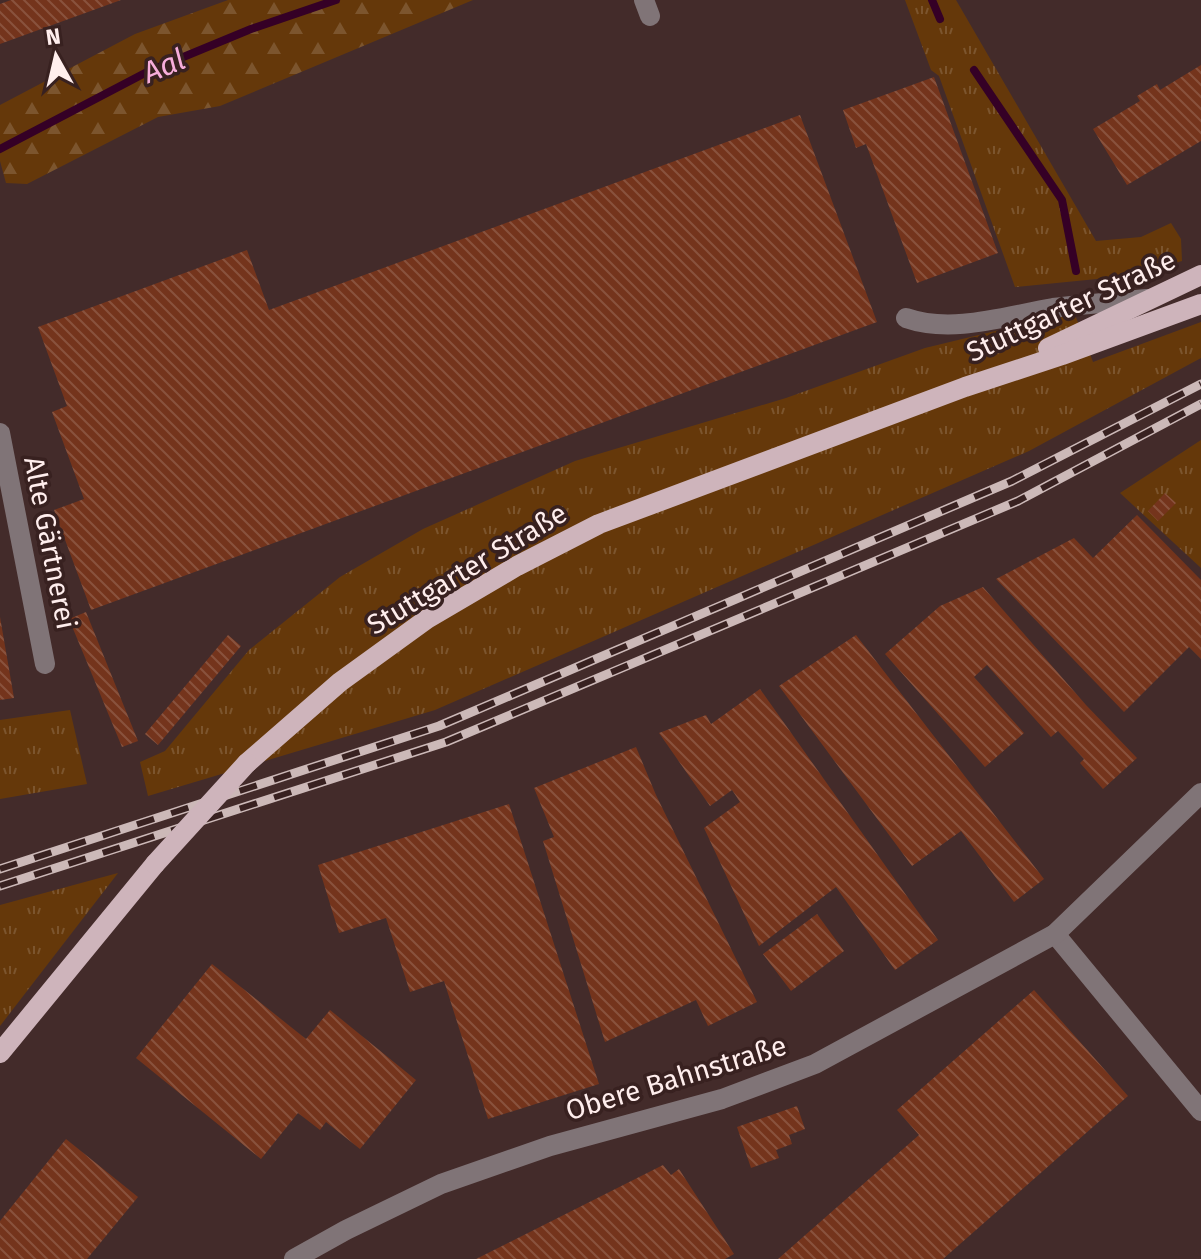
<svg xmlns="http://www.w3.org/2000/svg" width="1201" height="1259" font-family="'Fira Sans',sans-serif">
<defs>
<pattern id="grass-tufts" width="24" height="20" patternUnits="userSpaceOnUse" patternTransform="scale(2)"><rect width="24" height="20" fill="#65380a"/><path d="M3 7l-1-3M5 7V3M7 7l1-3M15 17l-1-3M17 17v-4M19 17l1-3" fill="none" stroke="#7c552e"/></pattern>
<pattern id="forest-firs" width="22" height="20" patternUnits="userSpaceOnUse" patternTransform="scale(2)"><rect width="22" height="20" fill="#65380a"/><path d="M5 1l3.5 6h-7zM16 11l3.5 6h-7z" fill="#7c552e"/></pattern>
<pattern id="building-back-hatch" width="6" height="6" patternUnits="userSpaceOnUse" patternTransform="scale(2)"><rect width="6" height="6" fill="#74341c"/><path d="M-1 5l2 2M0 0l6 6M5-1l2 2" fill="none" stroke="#89523d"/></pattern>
</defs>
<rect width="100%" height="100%" fill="#432b2a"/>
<g fill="url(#grass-tufts)">
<path d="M905 0H956L1096 241 1141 237 1171 223 1181 239 1182 261 1127 276 1015 287 939 76 931 70Z"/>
<path d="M1074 312 1093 362 1201 322V358L1029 451 435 710 148 796 140 762 165 751 249 650 340 577 423 529 575 461 786 398 925 348Z"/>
<path d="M1201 440V568L1120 493Z"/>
<path d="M70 710 87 784 0 799V720Z"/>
<path d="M118 873 0 1026V905Z"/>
</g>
<path fill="url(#forest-firs)" d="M228 0H473L220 106 158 117 27 184 6 183 0 161V105L135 34Z"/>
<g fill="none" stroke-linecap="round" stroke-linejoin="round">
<g stroke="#350026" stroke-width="8">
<path d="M932 0 940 19"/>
<path d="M974 70 1062 200 1076 271"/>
<path d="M0 149 147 72 251 29 336 0"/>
</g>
</g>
<g fill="url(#building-back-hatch)">
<path d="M11 0H121L0 44V4Z"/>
<path d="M1201 65V141L1127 185 1093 129 1140 101 1137 96 1157 84 1160 90Z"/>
<path d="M934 77 998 253 917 283 866 144 856 148 843 110Z"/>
<path d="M800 115 877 322 91 610 54 510 84 499 52 412 67 406 38 327 247 250 269 310Z"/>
<path d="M1165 493 1176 503 1158 521 1148 511Z"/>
<path d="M1137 515 1201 580V659L1189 647 1124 712 996 579 1074 538 1093 558Z"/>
<path d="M983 587 1086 705 1137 758 1103 789 1080 763 1084 759 1058 731 1051 737 987 665 974 677 1024 733 985 767 885 654 940 606Z"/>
<path d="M86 612 138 741 122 747 69 619Z"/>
<path d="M0 617 14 698 0 700Z"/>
<path d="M228 635 241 646 158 745 145 734Z"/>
<path d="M856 635 1044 879 1014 902 961 831 912 866 779 686Z"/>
<path d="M760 689 938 940 895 970 836 887 759 946 704 828 740 802 732 790 710 806 659 733 706 715 711 724Z"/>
<path d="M636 747 656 795 757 1002 708 1026 696 1000 605 1042 543 841 554 837 534 788Z"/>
<path d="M509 804 599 1084 488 1119 444 981 410 992 386 918 339 933 318 865Z"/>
<path d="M817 914 844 951 791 991 763 954Z"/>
<path d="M212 964 306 1039 330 1010 416 1080 360 1149 326 1122 320 1130 298 1113 261 1159 136 1058Z"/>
<path d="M1034 990 1128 1096 943 1259H778L919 1135 897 1110Z"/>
<path d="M797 1106 805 1129 789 1135 792 1144 776 1150 779 1158 751 1168 737 1127Z"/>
<path d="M66 1139 138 1197 87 1259H0V1221Z"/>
<path d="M663 1165 671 1175 679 1169 734 1254 725 1259H476Z"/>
</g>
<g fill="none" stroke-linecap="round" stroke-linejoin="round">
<g stroke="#807477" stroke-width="20">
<path d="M644 0 650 16"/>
<path d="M906 318C952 334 1006 316 1053 308 1084 304 1116 302 1147 299"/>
<path d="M0 433 45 664"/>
<path d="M1055 934 1201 1111"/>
<path d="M294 1259 346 1230 441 1184 550 1146 722 1099 815 1064 1055 934 1201 793"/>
</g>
<g stroke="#ceb4bb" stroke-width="20">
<path d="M1048 348 1201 275"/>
<path d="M247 763 340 682 427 619 517 566 599 524 965 387 1062 355 1201 304"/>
<path d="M0 1053 155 864"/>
</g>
<defs>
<g id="rail">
<path d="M0 869 439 726 1012 481 1201 384"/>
<path d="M0 886 446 742 1018 501 1201 404"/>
</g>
</defs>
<use href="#rail" stroke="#ccb9b8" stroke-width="9"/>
<use href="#rail" stroke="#382120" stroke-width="6" stroke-dasharray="18" stroke-linecap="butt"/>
<path stroke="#ceb4bb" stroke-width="20" d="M155 864 247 763"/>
</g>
<g text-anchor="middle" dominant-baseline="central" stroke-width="7" stroke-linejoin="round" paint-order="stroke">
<g font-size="28" fill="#ffeeed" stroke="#382120">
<text transform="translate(1071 306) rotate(-25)">Stuttgarter Straße</text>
<text transform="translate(50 543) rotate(79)">Alte Gärtnerei</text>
<text transform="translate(467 569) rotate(-31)">Stuttgarter Straße</text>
<text transform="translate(676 1078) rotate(-17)">Obere Bahnstraße</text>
</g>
<g font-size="30" font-style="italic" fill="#f7aedb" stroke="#382120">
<text transform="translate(164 66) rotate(-23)">Aal</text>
</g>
</g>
<g transform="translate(56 56) rotate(352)" stroke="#382120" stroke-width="6" paint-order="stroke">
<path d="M0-6L14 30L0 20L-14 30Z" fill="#ffeeed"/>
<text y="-12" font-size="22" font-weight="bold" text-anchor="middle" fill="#ffeeed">N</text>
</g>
</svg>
